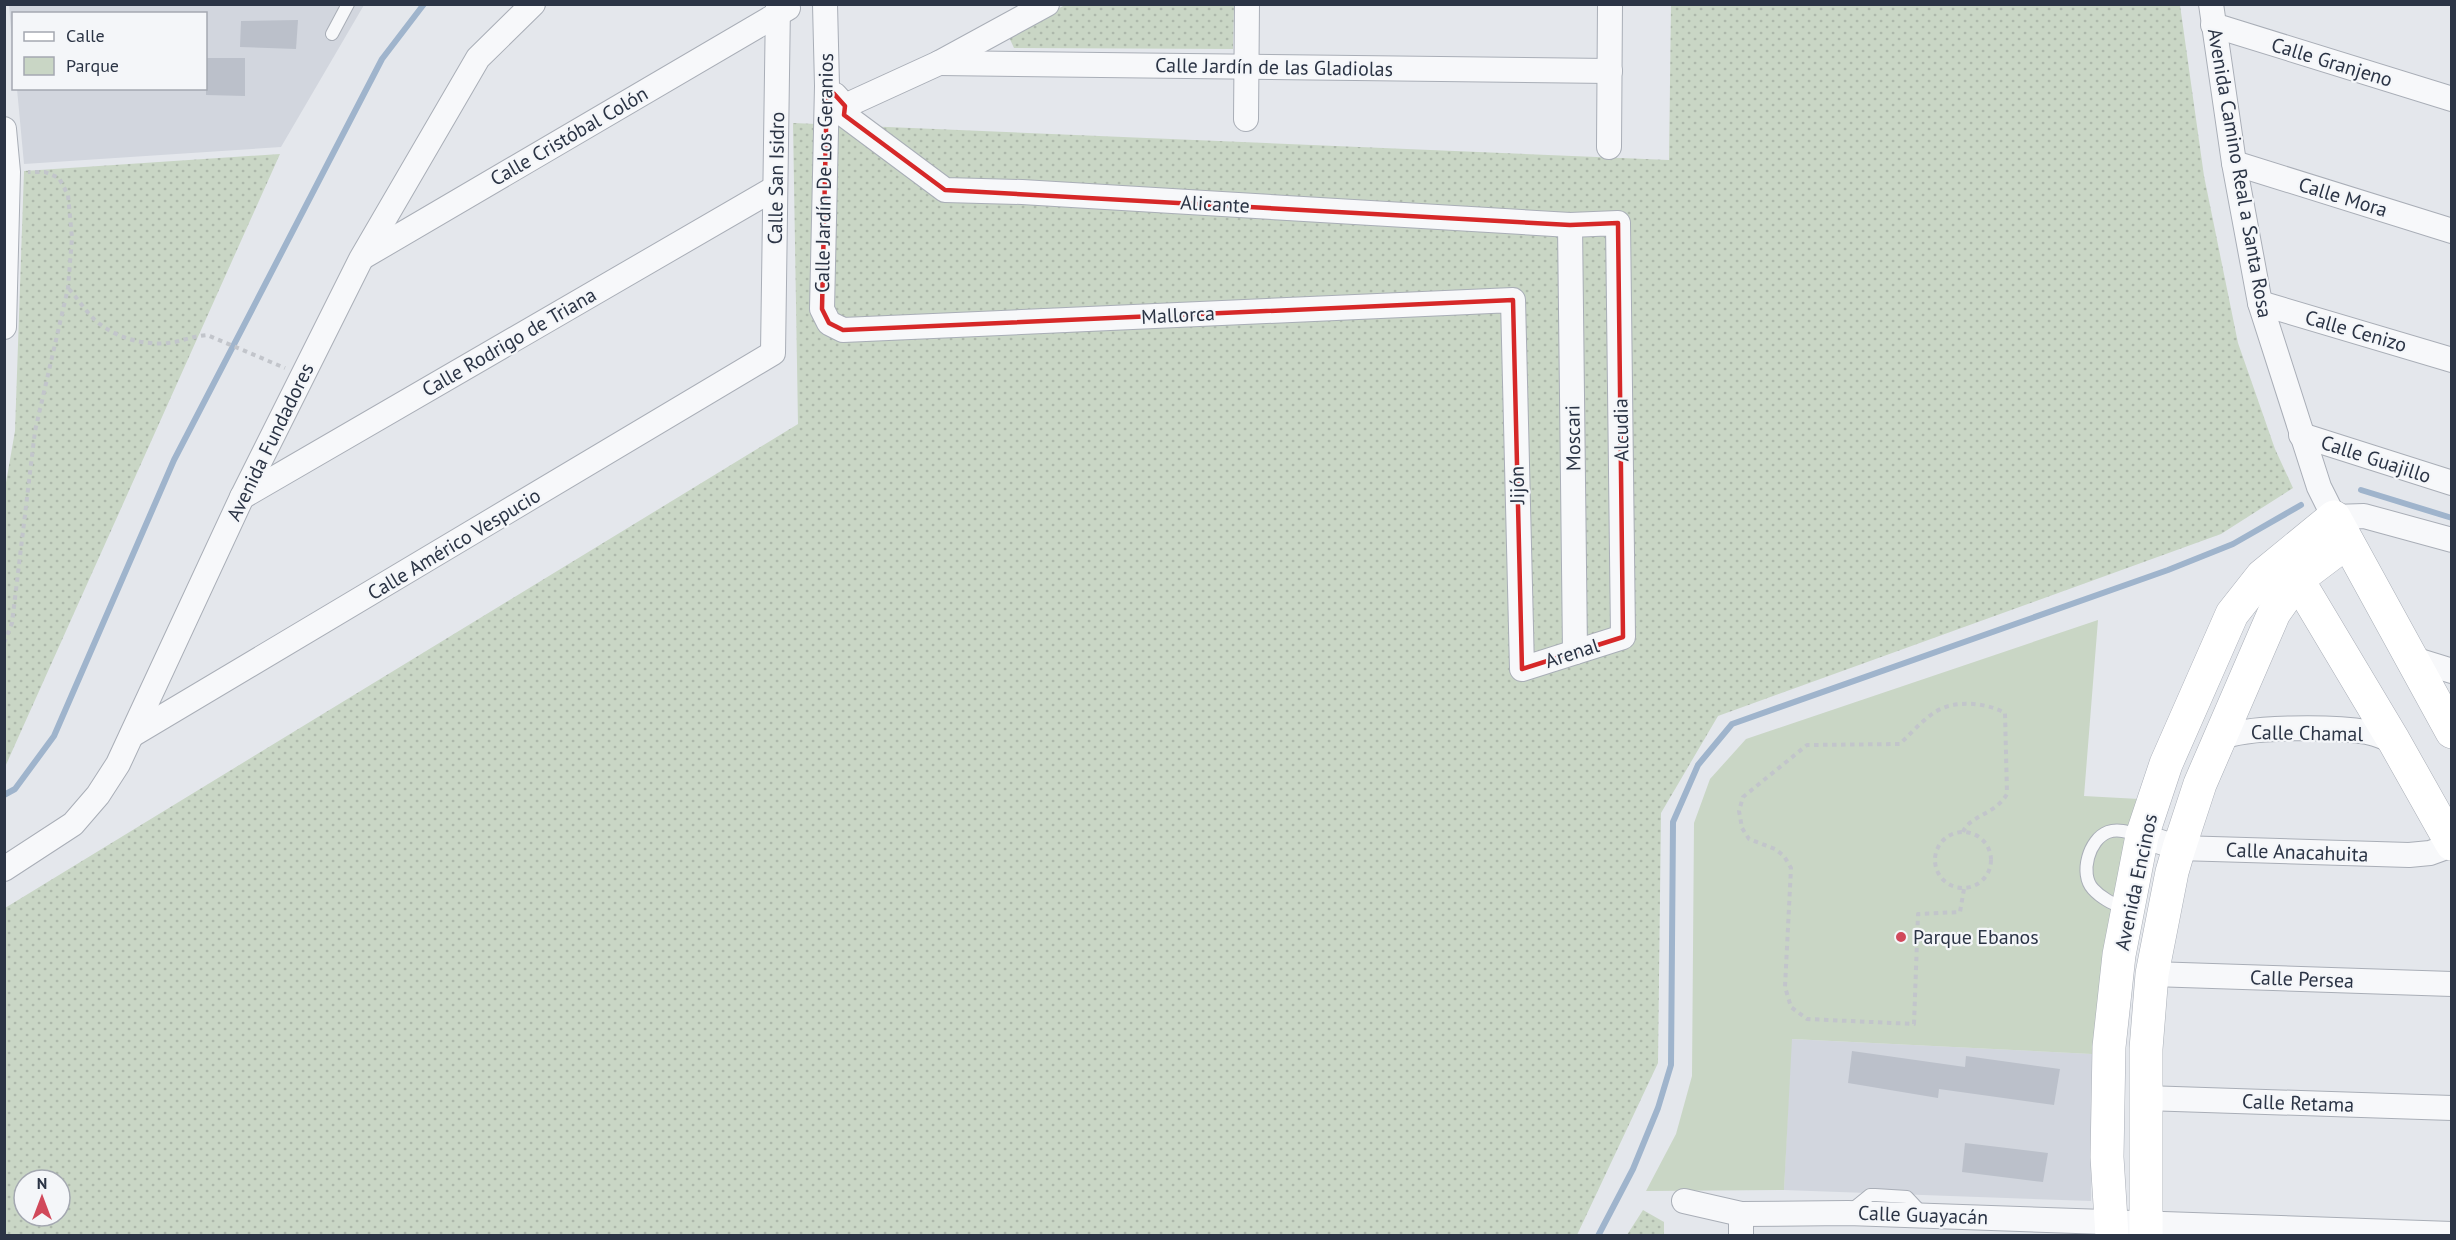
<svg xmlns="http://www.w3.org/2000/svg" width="2456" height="1240" font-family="'PT Sans',sans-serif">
<defs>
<pattern id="green-dots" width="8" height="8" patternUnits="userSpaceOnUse" patternTransform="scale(1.5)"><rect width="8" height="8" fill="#c9d6c5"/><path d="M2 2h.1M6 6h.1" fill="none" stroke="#adb8ab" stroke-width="1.8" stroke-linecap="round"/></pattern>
</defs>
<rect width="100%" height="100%" fill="#e4e7ec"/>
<g fill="#d2d6de">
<path d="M9 5H364L281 147 24 164 17 89 206 88V14H14L13 53Z"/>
<path d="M1791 1039 2092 1054 2091 1201 1784 1190Z"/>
</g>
<g fill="url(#green-dots)" fill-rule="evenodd">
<path d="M1065 5H1234L1233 49 1014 48 1008 35Z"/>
<path d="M1671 5H2180L2204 176 2238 343 2275 449 2293 488 2221 534 1718 716 1661 813 1658 1063 1577 1235 5 1236V908L798 424 793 123 1669 160ZM24 1180H60V1216H24Z"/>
<path d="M280 154 5 767 4 494 15 431 24 171Z"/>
<path d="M1643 1210 1664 1222V1235H1627Z"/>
</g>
<path fill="#c9d6c5" d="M2098 620 2084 796 2139 799 2126 836 2092 1054 1792 1039 1784 1190 1646 1191 1676 1134 1692 1076 1694 823 1710 779 1746 739Z"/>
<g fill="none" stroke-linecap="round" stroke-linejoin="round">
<g stroke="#9fb4cc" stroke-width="6">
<path d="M2361 490 2452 518"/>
<path d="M4 795 15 789 54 736 174 460 382 59 424 4"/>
<path d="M1598 1236 1633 1169 1658 1108 1671 1065 1673 822 1698 765 1732 724 2168 570 2233 544 2301 505"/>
</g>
</g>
<g fill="#bbc0ca">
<path d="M298 20 296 49 240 47 241 21Z"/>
<path d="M206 58H245V96L206 95Z"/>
<path d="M1852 1051 1965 1067 1966 1056 2060 1069 2054 1105 1939 1089 1938 1098 1848 1083Z"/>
<path d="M1965 1143 2048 1153 2043 1182 1962 1172Z"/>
</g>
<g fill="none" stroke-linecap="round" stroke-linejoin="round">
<defs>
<g id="lane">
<path d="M332 34 348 4"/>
<path d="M2125 909C2114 904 2102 899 2093 889 2079 874 2089 839 2108 832 2119 828 2131 833 2141 836"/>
<path d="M1849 1212 1870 1195H1875L1907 1197 1923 1214"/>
</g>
<g id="street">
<path d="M825 4 827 86 822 309 829 323 843 330 1513 300 1522 669 1623 637 1618 223 1570 225 1022 192 945 190 847 117 845 106"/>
<path d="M2211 4 2234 163 2260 303 2319 487 2334 517 2364 516 2452 540"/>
<path d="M2213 25 2452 99"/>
<path d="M939 63 1610 71"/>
<path d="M835 95 845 106 939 63 1047 4"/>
<path d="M1246 119 1247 4"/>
<path d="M4 129 8 172 4 327"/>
<path d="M1609 147 1610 4"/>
<path d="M2234 163 2452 231"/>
<path d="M1570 225 1575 652"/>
<path d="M363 257 788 8"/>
<path d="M2260 303 2452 360"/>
<path d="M2301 435 2452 483"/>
<path d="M242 497 775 188"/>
<path d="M2410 658 2452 671"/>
<path d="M132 735 773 353 778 4"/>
<path d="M2219 739C2245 725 2337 727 2367 732 2377 734 2385 738 2394 741"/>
<path d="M2142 836 2179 848 2409 855 2430 853 2452 845"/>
<path d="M4 869 73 824 98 795 118 764 242 497 361 259 478 58 533 4"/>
<path d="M2152 974 2452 984"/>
<path d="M2145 1098 2452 1108"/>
<path d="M1684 1201 1741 1214 1848 1213 2452 1234"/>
<path d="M1741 1214V1236"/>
</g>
<g id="secondary">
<path d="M2287 562 2394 741 2452 844"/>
<path d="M2112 1236 2107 1157 2109 1047 2119 955 2142 836 2166 764 2232 614 2262 576 2334 517 2452 732"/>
<path d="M2146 1236V1049L2152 974 2172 872 2179 848 2200 784 2274 613 2298 579 2347 542"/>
</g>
</defs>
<use href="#lane" stroke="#a9aeb7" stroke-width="14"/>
<use href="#street" stroke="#a9aeb7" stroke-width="26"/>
<use href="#secondary" stroke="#a9aeb7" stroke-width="34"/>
<g stroke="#c2c5cb" stroke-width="4" stroke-dasharray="4.5 4.5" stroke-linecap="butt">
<path d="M69 289C78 299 86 312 96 321 117 339 148 347 175 342 187 339 196 336 207 335L285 368"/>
<path d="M4 643 12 623 35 431 68 288 72 238 68 195 59 178 45 172H28"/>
<circle cx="1963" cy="860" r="28"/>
<path d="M1963 832C1969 816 1996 814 2007 794L2005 713C1985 702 1952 699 1932 714 1920 723 1910 734 1900 744L1807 745 1743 797 1739 811 1742 828 1749 839 1775 849 1784 856 1791 868 1785 987 1791 1007 1807 1019 1914 1024 1918 914 1960 912 1964 889"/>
</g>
<use href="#lane" stroke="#f7f8fa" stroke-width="12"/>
<use href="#street" stroke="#f7f8fa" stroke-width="24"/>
<use href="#secondary" stroke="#fff" stroke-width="33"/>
</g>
<path fill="none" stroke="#d62828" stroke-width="4.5" stroke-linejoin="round" d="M827 86 845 106 844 115 945 190 1570 225 1618 223 1623 637 1522 669 1513 300 843 330 829 323 822 309Z"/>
<circle fill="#d1495b" stroke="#f4f6f9" stroke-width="2" cx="1901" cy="937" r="6"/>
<g text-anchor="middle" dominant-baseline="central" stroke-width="4.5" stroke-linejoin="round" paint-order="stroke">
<g font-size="20" fill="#2b3445" stroke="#f4f6f9">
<text transform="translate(2332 62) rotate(17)">Calle Granjeno</text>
<text transform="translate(1274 67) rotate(1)">Calle Jardín de las Gladiolas</text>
<text transform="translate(569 136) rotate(-30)">Calle Cristóbal Colón</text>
<text transform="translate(824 173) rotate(-89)">Calle Jardín De Los Geranios</text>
<text transform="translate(2240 173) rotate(80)">Avenida Camino Real a Santa Rosa</text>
<text transform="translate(776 178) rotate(-89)">Calle San Isidro</text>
<text transform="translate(2343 197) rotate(17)">Calle Mora</text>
<text transform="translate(1215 204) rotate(3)">Alicante</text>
<text transform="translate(1178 315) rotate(-3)">Mallorca</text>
<text transform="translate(2356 331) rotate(16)">Calle Cenizo</text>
<text transform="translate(509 342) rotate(-30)">Calle Rodrigo de Triana</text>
<text transform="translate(1621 430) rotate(-91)">Alcudia</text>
<text transform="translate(1573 438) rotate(-91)">Moscari</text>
<text transform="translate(270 442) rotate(-64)">Avenida Fundadores</text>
<text transform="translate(2376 459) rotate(18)">Calle Guajillo</text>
<text transform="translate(1517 485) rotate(-91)">Jijón</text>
<text transform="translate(454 544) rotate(-31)">Calle Américo Vespucio</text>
<text transform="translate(1572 653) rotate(-18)">Arenal</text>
<text transform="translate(2307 733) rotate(1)">Calle Chamal</text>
<text transform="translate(2297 852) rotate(2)">Calle Anacahuita</text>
<text transform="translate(2136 882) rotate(-78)">Avenida Encinos</text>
<text transform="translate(2302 979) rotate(2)">Calle Persea</text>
<text transform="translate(2298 1103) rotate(2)">Calle Retama</text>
<text transform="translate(1923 1215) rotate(2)">Calle Guayacán</text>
</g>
<g font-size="20" fill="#2b3445" stroke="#f4f6f9" text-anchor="start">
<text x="1913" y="937">Parque Ebanos</text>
</g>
</g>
<rect width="2456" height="1240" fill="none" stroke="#2b3445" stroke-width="12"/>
<rect x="12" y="12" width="195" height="78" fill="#f4f6f9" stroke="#a4a8b1" stroke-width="1.5"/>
<rect x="24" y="32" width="30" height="9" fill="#ffffff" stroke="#a4a8b1" stroke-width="1.5"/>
<text x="66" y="42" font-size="18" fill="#2b3445">Calle</text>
<rect x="24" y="57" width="30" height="18" fill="#c9d6c5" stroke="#a4a8b1" stroke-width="1.5"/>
<text x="66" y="72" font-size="18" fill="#2b3445">Parque</text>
<g transform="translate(42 1198)"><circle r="28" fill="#f4f6f9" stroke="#a4a8b1" stroke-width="1.5"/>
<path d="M0-4.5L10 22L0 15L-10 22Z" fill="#d1495b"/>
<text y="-9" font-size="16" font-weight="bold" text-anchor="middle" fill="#2b3445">N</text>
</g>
</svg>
